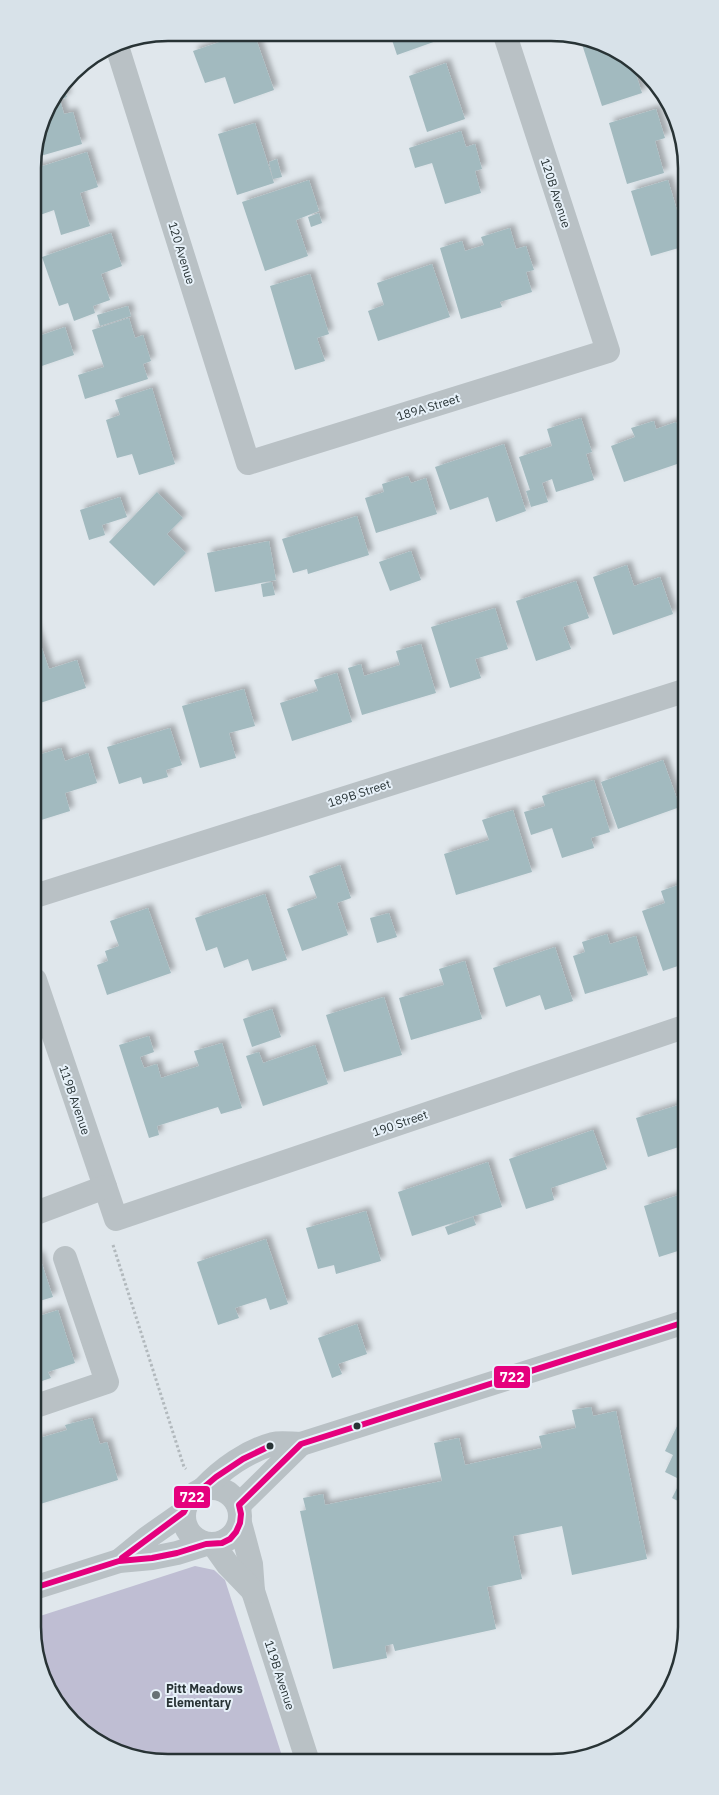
<svg xmlns="http://www.w3.org/2000/svg" width="719" height="1795" font-family="'IBM Plex Sans',sans-serif">
<defs>
<filter id="shadow"><feDropShadow dx="4.5" dy="-4.5" stdDeviation="2.5" flood-color="#0004"/></filter>
</defs>
<rect width="100%" height="100%" fill="#e0e7ec"/>
<path fill="#bfbed3" d="M195 1566 214 1570 225 1580 283 1759 142 1760 79 1729 37 1661V1617Z"/>
<g fill="#a2babf" filter="url(#shadow)">
<path d="M246 33H254L274 90 234 104 225 77 205 83 193 51Z"/>
<path d="M390 34H441L442 39 397 55Z"/>
<path d="M580 38H581L633 65 642 93 602 106Z"/>
<path d="M446 63 465 119 427 132 409 76Z"/>
<path d="M64 86 67 97 60 100 64 114 73 112 82 144 37 157 35 150 47 108Z"/>
<path d="M656 109 665 138 655 141 664 173 627 184 609 123Z"/>
<path d="M255 123 274 183 237 195 218 134Z"/>
<path d="M461 131 466 147 475 144 482 169 475 171 481 193 445 204 432 163 415 168 409 148Z"/>
<path d="M87 152 98 187 80 193 90 226 61 235 54 210 40 215 33 192V169Z"/>
<path d="M277 159 282 177 273 179 269 162Z"/>
<path d="M309 180 319 211 296 220 308 256 265 271 242 202Z"/>
<path d="M668 180 682 227V247L651 256 631 191Z"/>
<path d="M319 213 322 223 311 227 308 217Z"/>
<path d="M510 228 516 249 526 246 534 270 526 272 532 292 500 302 502 307 461 319 440 248 462 241 465 251 484 245 481 237Z"/>
<path d="M111 233 122 266 101 274 110 300 93 306 95 313 74 321 68 303 59 306 42 257Z"/>
<path d="M432 264 450 317 378 341 368 311 384 305 377 283Z"/>
<path d="M310 274 329 334 317 338 325 361 295 370 270 286Z"/>
<path d="M128 306 131 316 100 326 97 315Z"/>
<path d="M129 318 135 338 143 335 151 361 143 364 148 379 85 399 78 375 104 367 92 330Z"/>
<path d="M65 327 74 355 33 369V338Z"/>
<path d="M152 388 175 464 139 475 132 454 117 458 106 420 120 415 115 400Z"/>
<path d="M581 418 592 452 586 454 594 480 556 492 552 479 542 483 548 502 531 507 526 491 530 490 519 457 552 446 547 429Z"/>
<path d="M654 421 656 429 676 422 683 441V462L624 482 611 446 635 437 631 428Z"/>
<path d="M504 444 526 511 496 522 488 497 450 510 435 467Z"/>
<path d="M408 476 411 483 426 478 437 514 376 533 365 498 384 492 382 484Z"/>
<path d="M157 492 183 518 167 534 186 553 154 586 109 542Z"/>
<path d="M120 497 127 517 102 525 105 535 89 540 80 510Z"/>
<path d="M357 516 369 555 308 574 307 569 293 573 282 539Z"/>
<path d="M269 541 276 580 215 592 207 553Z"/>
<path d="M411 551 421 580 390 591 379 562Z"/>
<path d="M627 565 634 586 660 577 673 614 613 635 593 577Z"/>
<path d="M576 581 589 618 563 627 571 649 536 661 516 601Z"/>
<path d="M272 582 275 595 263 597 261 584Z"/>
<path d="M495 608 508 649 475 659 481 678 450 688 431 627Z"/>
<path d="M34 625 49 669 77 660 86 688 34 705Z"/>
<path d="M421 644 436 693 362 715 348 668 361 664 364 676 400 665 396 651Z"/>
<path d="M337 673 352 722 292 741 280 703 318 691 314 680Z"/>
<path d="M244 689 255 726 229 733 236 758 200 768 182 706Z"/>
<path d="M170 728 182 765 166 770 168 777 143 784 141 777 119 784 107 747Z"/>
<path d="M61 748 65 761 88 753 97 783 65 793 70 811 38 821 35 810V756Z"/>
<path d="M663 760 680 807 618 829 601 782Z"/>
<path d="M594 780 610 832 591 838 594 848 562 858 552 828 531 835 524 812 545 806 542 796Z"/>
<path d="M513 810 532 872 456 895 444 854 489 840 482 820Z"/>
<path d="M340 865 351 898 337 903 348 935 302 951 287 909 317 898 309 876Z"/>
<path d="M684 883V964L663 971 642 911 665 903 661 891Z"/>
<path d="M265 894 287 960 252 971 248 959 224 968 217 947 206 951 195 918Z"/>
<path d="M148 908 171 973 107 995 97 965 108 961 105 951 119 946 110 921Z"/>
<path d="M389 913 397 937 377 943 370 918Z"/>
<path d="M607 934 610 944 636 936 648 975 585 994 573 956 585 952 582 942Z"/>
<path d="M555 947 573 1001 545 1010 540 995 506 1007 493 968Z"/>
<path d="M465 961 482 1019 411 1040 399 998 444 985 439 969Z"/>
<path d="M384 997 402 1055 344 1072 326 1015Z"/>
<path d="M272 1009 281 1037 252 1047 243 1019Z"/>
<path d="M149 1036 154 1052 140 1057 144 1068 157 1064 161 1078 199 1066 194 1051 222 1043 242 1108 221 1114 218 1107 157 1126 159 1135 149 1138 119 1045Z"/>
<path d="M315 1045 328 1084 263 1106 246 1056 259 1052 263 1063Z"/>
<path d="M685 1103V1145L648 1157 636 1118Z"/>
<path d="M593 1130 607 1169 551 1188 554 1200 526 1209 509 1159Z"/>
<path d="M488 1162 502 1207 412 1236 398 1192Z"/>
<path d="M685 1193V1262L681 1250 659 1257 644 1206Z"/>
<path d="M366 1211 381 1261 336 1274 334 1265 318 1269 306 1228Z"/>
<path d="M473 1217 476 1225 448 1235 445 1227Z"/>
<path d="M266 1239 288 1304 270 1310 266 1298 235 1308 239 1318 218 1325 197 1262Z"/>
<path d="M39 1255 53 1297 36 1302V1256Z"/>
<path d="M58 1310 75 1363 48 1372 51 1378 36 1383V1317Z"/>
<path d="M357 1324 367 1354 338 1364 342 1374 332 1378 318 1338Z"/>
<path d="M591 1407 593 1416 616 1411 647 1559 572 1575 562 1526 513 1536 522 1579 487 1587 496 1629 395 1651 393 1644 385 1646 387 1658 333 1669 300 1511 306 1510 303 1498 323 1494 325 1505 442 1481 434 1443 459 1438 465 1465 542 1448 539 1436 576 1428 572 1410Z"/>
<path d="M92 1418 100 1444 107 1442 118 1480 37 1505 36 1439 67 1430 65 1425Z"/>
<path d="M680 1420 686 1423V1505L672 1498 681 1480 665 1472 673 1455 665 1451Z"/>
</g>
<g fill="none" stroke-linecap="round" stroke-linejoin="round">
<path stroke="#b2b9bd" stroke-width="3" stroke-dasharray="2.5 2.5" stroke-linecap="butt" d="M113 1245 184 1467 186 1469"/>
<g stroke="#b9c1c5" stroke-width="24">
<path d="M116 43 248 463 608 351 505 35"/>
<path d="M35 896 684 691"/>
<path d="M35 980 116 1219 684 1027"/>
<path d="M36 1213 105 1187"/>
<path d="M36 1406 107 1382 65 1258"/>
<circle cx="212" cy="1516" r="28"/>
<path d="M204 1488C222 1469 247 1451 273 1444 281 1442 292 1444 301 1444L685 1322"/>
<path d="M239 1505 301 1444"/>
<path d="M240 1523 251 1564 253 1591 307 1759"/>
<path d="M213 1544 228 1565 253 1591"/>
<path d="M119 1561 147 1538 184 1512"/>
<path d="M37 1587 119 1561 152 1558 177 1553 206 1544"/>
</g>
<defs>
<g id="bus-1">
<path d="M122 1558 184 1512 191 1498 216 1477 243 1459 270 1446"/>
<path d="M37 1587 119 1561 152 1558 177 1553 206 1544 222 1543 230 1539 236 1532 240 1523 241 1514 239 1505 301 1444 685 1322"/>
</g>
</defs>
<use href="#bus-1" stroke="#e7f1f9" stroke-width="10"/>
<use href="#bus-1" stroke="#e5007d" stroke-width="6"/>
</g>
<g fill="#283335" stroke="#e7f1f9" stroke-width="2">
<circle cx="357" cy="1426" r="4.5"/>
<circle cx="270" cy="1446" r="4.5"/>
</g>
<circle fill="#687275" stroke="#e7f1f9" stroke-width="2" cx="156" cy="1695" r="5"/>
<g text-anchor="middle" dominant-baseline="central" stroke-width="4" stroke-linejoin="round" paint-order="stroke">
<g font-size="12" fill="#283335" stroke="#e7f1f9">
<text transform="translate(556 193) rotate(72)">120B Avenue</text>
<text transform="translate(182 253) rotate(73)">120 Avenue</text>
<text transform="translate(428 407) rotate(-17)">189A Street</text>
<text transform="translate(359 793) rotate(-18)">189B Street</text>
<text transform="translate(75 1100) rotate(71)">119B Avenue</text>
<text transform="translate(400 1123) rotate(-19)">190 Street</text>
<text transform="translate(280 1675) rotate(72)">119B Avenue</text>
</g>
<g font-size="12" font-weight="bold" fill="#283335" stroke="#e7f1f9" text-anchor="start">
<text x="166" y="1688">Pitt Meadows<tspan x="166" dy="14">Elementary</tspan></text>
</g>
</g>
<path d="M0 0H719V1795H0ZM168 41H551A127 127 0 0 1 678 168V1627A127 127 0 0 1 551 1754H168A127 127 0 0 1 41 1627V168A127 127 0 0 1 168 41Z" fill="#d8e2e9" fill-rule="evenodd"/>
<path fill="none" stroke="#283335" stroke-width="2.5" d="M168 41H551A127 127 0 0 1 678 168V1627A127 127 0 0 1 551 1754H168A127 127 0 0 1 41 1627V168A127 127 0 0 1 168 41Z"/>
<g stroke="#e7f1f9" stroke-width="2">
<rect x="493" y="1365" width="38" height="24" rx="5" fill="#e5007d"/>
<rect x="173" y="1485" width="38" height="24" rx="5" fill="#e5007d"/>
</g>
<g font-size="14" text-anchor="middle" font-weight="bold" fill="#fff">
<text x="512" y="1382">722</text>
<text x="192" y="1502">722</text>
</g>
</svg>
